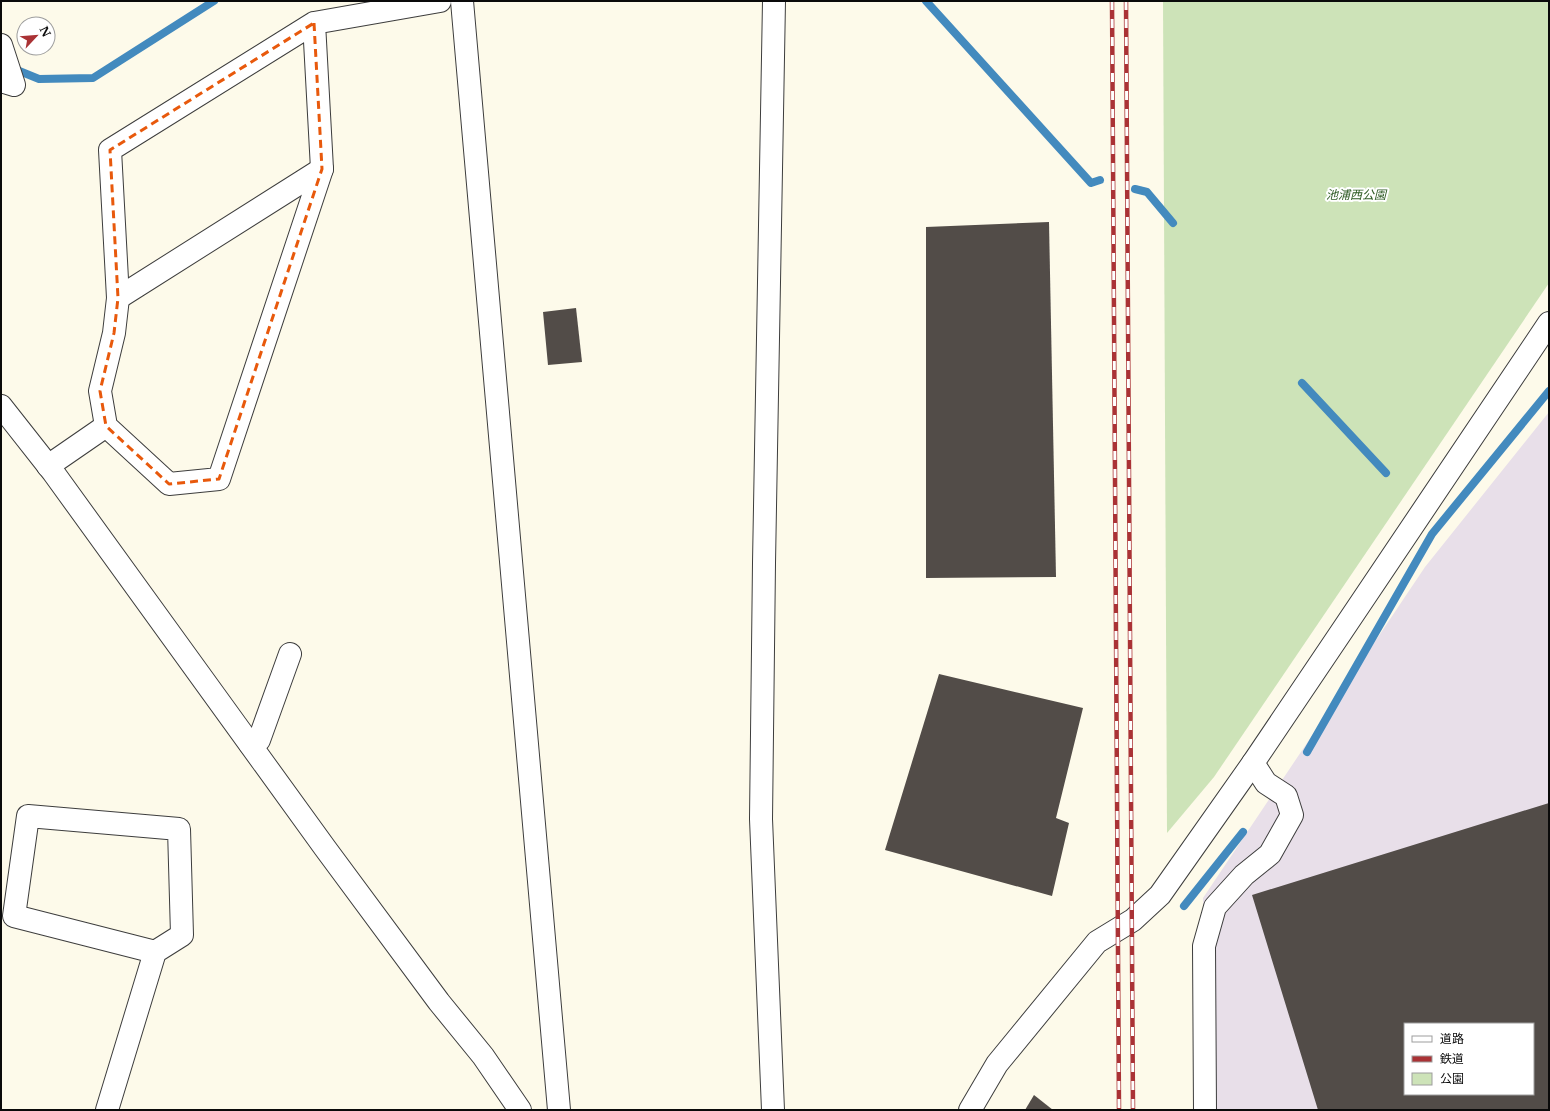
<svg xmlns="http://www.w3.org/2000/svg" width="1550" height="1111" font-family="'Libre Baskerville','Noto Sans JP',serif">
<rect width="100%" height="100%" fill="#fdfaea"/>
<path fill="#e8dfe9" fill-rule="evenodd" d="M1549 412V1110H1210L1203 898 1425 567ZM1405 1024H1533V1094H1405Z"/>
<path fill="#cde3b8" d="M1163 1H1549V283L1214 777 1167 833Z"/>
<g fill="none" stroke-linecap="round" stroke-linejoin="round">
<g stroke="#438abe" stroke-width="8">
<path d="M926 1 1091 183 1100 180"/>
<path d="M12 68 39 79 93 78 214 1"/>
<path d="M1135 189 1147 192 1173 223"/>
<path d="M1302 383 1386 473"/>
<path d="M1307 752 1432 534 1549 391"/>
<path d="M1184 906 1243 832"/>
</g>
</g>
<g fill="#524c48" fill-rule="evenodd">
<path d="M1049 222 1056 577 926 578V227Z"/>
<path d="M576 308 582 362 548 365 543 312Z"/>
<path d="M939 674 1083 708 1056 818 1069 823 1052 896 885 850Z"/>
<path d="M1549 803V1110H1318L1252 895ZM1405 1024H1533V1094H1405Z"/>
<path d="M1034 1095 1053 1110H1025Z"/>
</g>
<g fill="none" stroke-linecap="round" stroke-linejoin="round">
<defs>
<g id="minor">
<path d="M462 1 559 1110"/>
<path d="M314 23 322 169 219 479 169 484 106 426 100 391 114 333 118 298 110 150 314 23 440 1"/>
<path d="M1 45 14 85 1 81"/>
<path d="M118 298 322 169"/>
<path d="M1 406 53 472 325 848 439 1002 483 1056 520 1110"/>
<path d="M48 466 106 426"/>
<path d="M250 744 259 740 290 654"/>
<path d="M107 1110 155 952 182 935 179 829 28 816 14 916 155 952"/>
<path d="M773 1110 761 819 764 563 774 1"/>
<path d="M970 1110 997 1064 1097 942 1133 920 1160 895 1253 763 1346 625 1549 323"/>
<path d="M1205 1110 1204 946 1215 907 1244 875 1270 854 1292 815 1286 796 1266 783 1253 763"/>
</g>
</defs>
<use href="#minor" stroke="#3d3d3d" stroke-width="24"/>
<use href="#minor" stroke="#fff" stroke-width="22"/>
<defs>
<g id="rail">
<path d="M1112 1 1119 1110"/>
<path d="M1126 1 1133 1110"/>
</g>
</defs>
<use href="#rail" stroke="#aa3235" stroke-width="4.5"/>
<use href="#rail" stroke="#fff" stroke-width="3" stroke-dasharray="9" stroke-linecap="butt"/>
</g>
<path fill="none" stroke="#e8590c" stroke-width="3" stroke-dasharray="8 5" stroke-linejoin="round" d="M314 23 322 169 219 479 169 484 106 426 100 391 114 333 118 298 110 150Z"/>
<g text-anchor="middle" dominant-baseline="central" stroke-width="4" stroke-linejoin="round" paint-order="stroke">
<g font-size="12" font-style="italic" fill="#2d5a23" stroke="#fff">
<text x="1356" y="194">池浦西公園</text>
</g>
</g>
<rect width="1550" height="1111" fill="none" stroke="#0a0a0a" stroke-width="4"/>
<rect x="1404" y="1023" width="130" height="72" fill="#ffffff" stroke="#9d9d9d"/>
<rect x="1412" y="1036" width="20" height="6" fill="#ffffff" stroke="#9d9d9d"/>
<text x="1440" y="1043" font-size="12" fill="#0a0a0a">道路</text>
<rect x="1412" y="1056" width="20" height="6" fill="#aa3235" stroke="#9d9d9d"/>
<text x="1440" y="1063" font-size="12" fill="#0a0a0a">鉄道</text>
<rect x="1412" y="1073" width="20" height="12" fill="#cde3b8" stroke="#9d9d9d"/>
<text x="1440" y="1083" font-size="12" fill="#0a0a0a">公園</text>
<g transform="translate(36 36) rotate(64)"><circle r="19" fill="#ffffff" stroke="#9d9d9d"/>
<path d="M0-3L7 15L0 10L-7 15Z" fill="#aa3235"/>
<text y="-6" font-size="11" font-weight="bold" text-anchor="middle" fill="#0a0a0a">N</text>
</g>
</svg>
